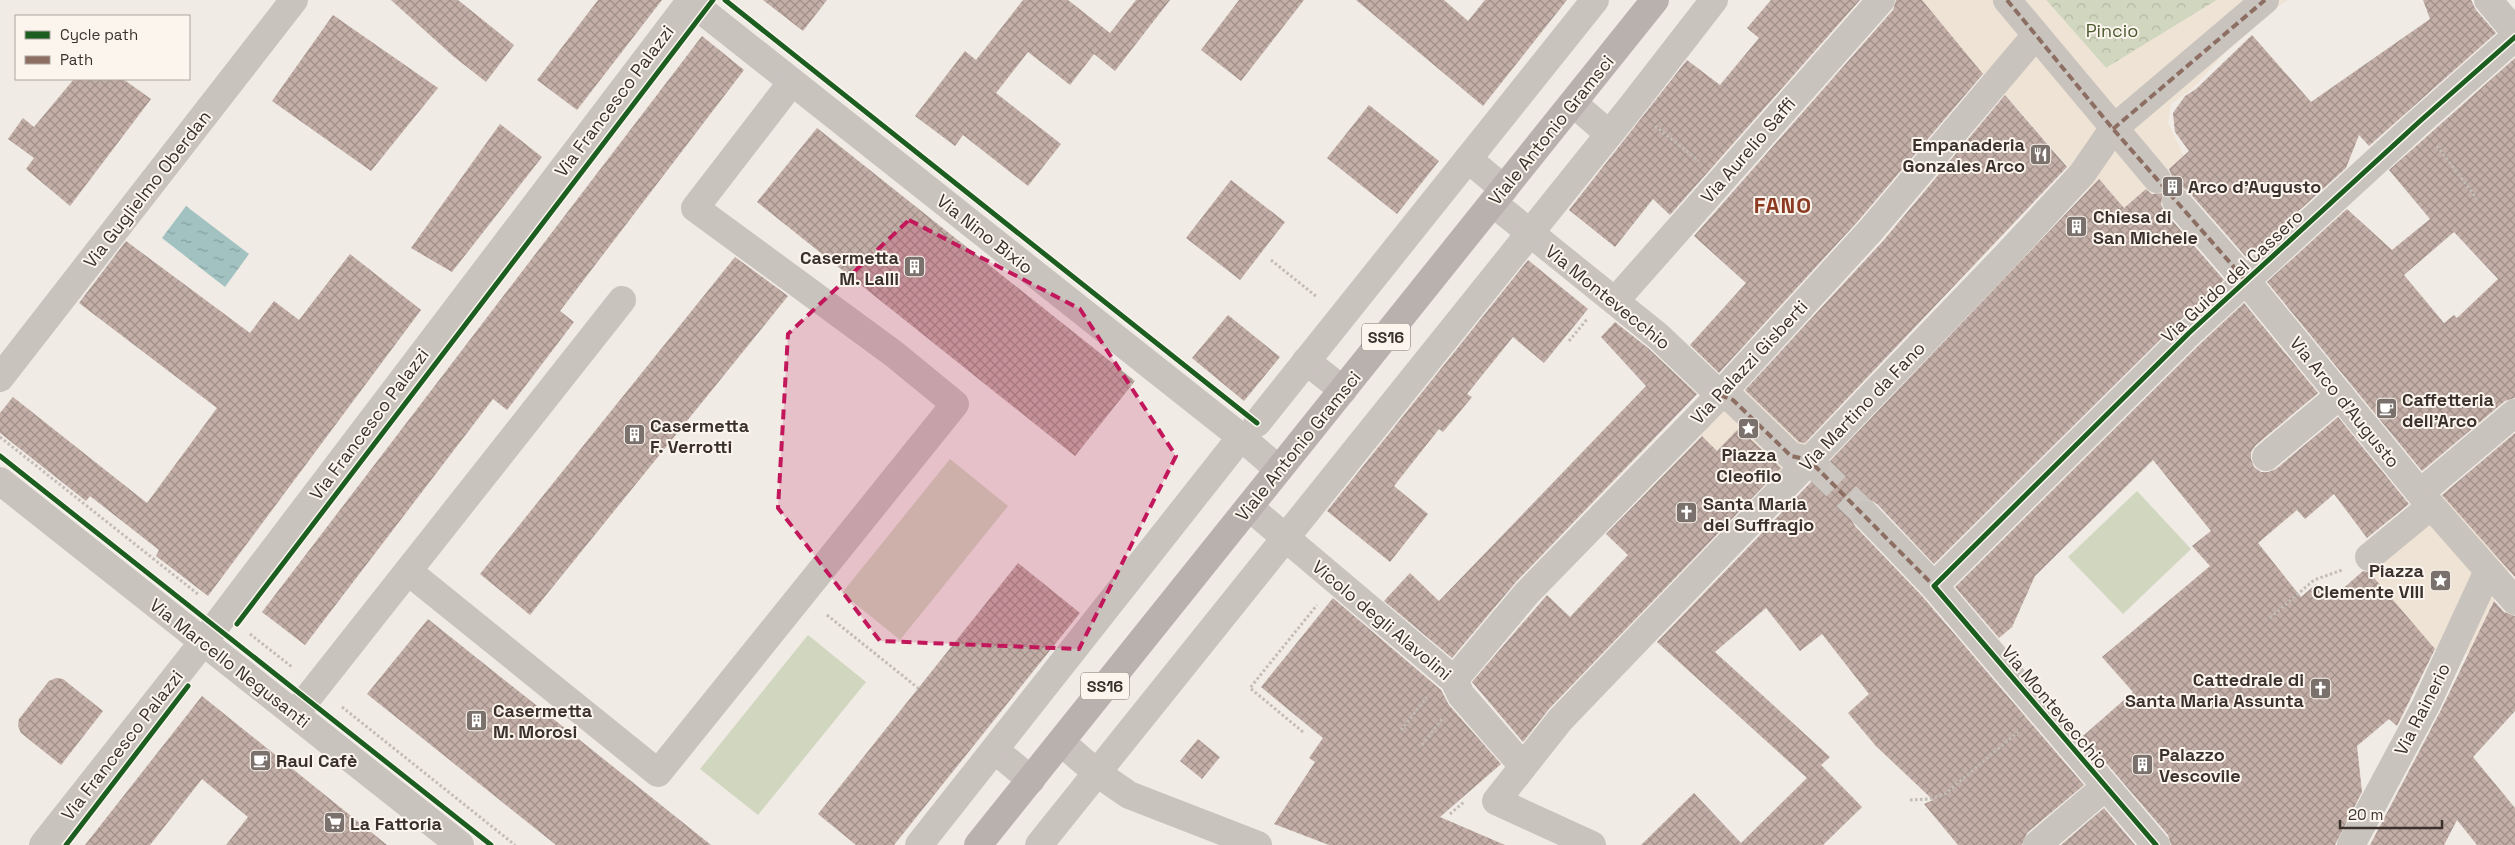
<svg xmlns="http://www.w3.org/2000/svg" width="2515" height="845" font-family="'Space Grotesk',sans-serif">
<defs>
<pattern id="park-crowns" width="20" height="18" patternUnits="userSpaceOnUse" patternTransform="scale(1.25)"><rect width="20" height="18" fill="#d1d6bf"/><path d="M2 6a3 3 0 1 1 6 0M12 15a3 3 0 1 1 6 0" fill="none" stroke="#b4b8a4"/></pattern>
<pattern id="water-ripples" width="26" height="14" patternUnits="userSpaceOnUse" patternTransform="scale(1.25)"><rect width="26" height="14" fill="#a1c2c1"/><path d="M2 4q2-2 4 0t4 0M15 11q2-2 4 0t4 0" fill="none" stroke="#849e9d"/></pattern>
<pattern id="building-cross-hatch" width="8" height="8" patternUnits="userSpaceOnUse" patternTransform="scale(1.25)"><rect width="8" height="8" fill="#c3afa7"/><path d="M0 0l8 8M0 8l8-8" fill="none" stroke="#a08f88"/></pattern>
</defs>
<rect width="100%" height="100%" fill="#f0ebe5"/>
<g fill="#d1d6bf">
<path d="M950 459 1008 506 900 640 842 593Z"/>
<path d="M2137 491 2191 549 2123 614 2068 557Z"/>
<path d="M808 635 866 682 758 815 700 769Z"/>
</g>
<path fill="url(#park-crowns)" d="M2046 0H2217L2106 68Z"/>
<g fill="#eee3d5">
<path d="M1922 0H2046L2106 68 2217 0H2288L2249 26 2193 88 2171 104 2168 123 2184 156 2124 208 2099 180 2088 190 2004 93 1986 78Z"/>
<path d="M1752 386 1812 444 1780 477 1734 433 1717 451 1698 432 1715 414Z"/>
<path d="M2442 494 2509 570 2468 654 2438 653 2366 569 2415 510Z"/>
</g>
<path fill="url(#water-ripples)" d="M186 206 249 254 225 287 162 238Z"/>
<g fill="url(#building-cross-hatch)" fill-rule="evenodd">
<path d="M391 0H458L514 45 486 82 453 56Z"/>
<path d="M598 0H662L577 110 537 80Z"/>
<path d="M763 0H827L803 31Z"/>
<path d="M1023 0H1068L1110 33 1136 0H1170L1115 71 1094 54 1070 85 1028 52 996 93 1061 144 1028 186 963 135 955 146 915 116 965 51 976 60Z"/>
<path d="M1239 0H1304L1241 81 1201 50Z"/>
<path d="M1356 0H1444L1468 21 1485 0H1567L1483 106Z"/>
<path d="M1771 0H1860L1670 215 1653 199 1615 247 1569 210 1687 60 1720 85 1759 38 1747 28Z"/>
<path d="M1896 0H1922L1983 74 1859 220 1719 373 1690 345 1746 283 1694 236 1893 10Z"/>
<path d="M2423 0H2471L2476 10 2496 33 2369 146 2359 135 2346 168 2247 258 2188 191 2181 186 2170 187 2172 177 2169 169 2189 151 2175 132 2173 113 2185 96 2196 89 2252 35 2311 102 2430 19Z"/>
<path d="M333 15 438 88 371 171 272 101Z"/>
<path d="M702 36 744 70 560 311 574 322 507 410 493 399 305 645 262 612Z"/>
<path d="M2515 58V398L2505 401 2422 471 2267 282 2347 209 2392 250 2430 219 2389 170ZM2454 232 2498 279 2457 318 2454 315 2444 323 2404 275Z"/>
<path d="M74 79H123L151 99 70 206 26 169 34 158 8 139 23 118 34 127Z"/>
<path d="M2005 95 2067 167 1805 443 1799 442 1745 390 1883 241Z"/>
<path d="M1369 105 1439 161 1397 214 1327 158Z"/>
<path d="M500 124 542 157 452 272 411 248Z"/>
<path d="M817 128 1135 381 1075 456 757 202Z"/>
<path d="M2099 179 2124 208 2146 189 2152 194 2163 193 2161 204 2164 211 2224 280 2178 322 1934 564 1877 504 1870 500H1862L1855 504 1851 511V519L1855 526 1922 596 2084 785 2027 833 2022 845H1958L1924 804 1933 800 1876 746 1848 713 1869 694 1822 634 1800 651 1766 608 1715 652 1830 757 1821 765 1862 807 1823 845H1641L1694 793 1741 843 1807 778 1657 642 1811 482H1820L1827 478 1831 471 1830 461Z"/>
<path d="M1231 180 1285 222 1240 280 1186 238Z"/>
<path d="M126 241 250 333 274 301 299 320 350 254 421 310 208 596 156 556 159 550 90 496 86 501 0 433V413L13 397 147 503 217 408 79 303Z"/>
<path d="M735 257 788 296 530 615 480 574Z"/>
<path d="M1528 260 1588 309 1544 363 1513 337 1467 394 1472 397 1443 432 1439 429 1394 486 1428 514 1390 562 1327 511Z"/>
<path d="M2244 303 2318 393 2256 445 2251 452V459L2254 467 2261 472H2268L2276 469 2338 417 2409 504 2367 538 2334 494 2305 519 2297 510 2258 543 2301 597 2316 584 2330 600 2363 571 2369 572 2435 649 2397 726 2389 719 2357 746 2362 792 2335 845H2171L2168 835 2083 736 2133 692 2102 657 2210 566 2192 546 2211 531 2153 460 2035 576 2012 627 1999 638 1955 587 2200 344Z"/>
<path d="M1228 315 1280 357 1244 401 1192 358Z"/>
<path d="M1615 322 1648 348 1697 394 1516 582 1452 658 1384 601 1410 573 1439 601 1646 386 1601 337Z"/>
<path d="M1739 428 1781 468 1549 709 1523 742 1472 682 1547 595 1570 617 1628 555 1606 534 1702 436 1717 451Z"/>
<path d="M2515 433V577L2442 495Z"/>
<path d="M1018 563 1080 613 894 845H856L818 814Z"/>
<path d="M1333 598 1441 690 1449 705 1501 764 1440 817 1505 845H1329L1274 824 1315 762 1309 758 1323 738 1261 687Z"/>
<path d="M2494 601 2504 612 2515 616V711L2473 757 2515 808V845H2477L2457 820 2444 845H2370L2440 712Z"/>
<path d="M428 619 586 745 711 845H556L367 694Z"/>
<path d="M56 678 63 679 103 711 61 765 21 733 18 726 19 719 49 681Z"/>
<path d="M202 696 289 766 387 845H226L248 817 202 779 150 845H85Z"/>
<path d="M1198 739 1220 757 1202 779 1180 761Z"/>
<path d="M2104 808 2135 845H2061Z"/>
</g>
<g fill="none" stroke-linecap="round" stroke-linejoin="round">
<path stroke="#ccc6c0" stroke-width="28" stroke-dasharray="28 14" stroke-linecap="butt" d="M1816 467 1866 515"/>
<g stroke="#c2bbb6" stroke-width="3" stroke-dasharray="2.5 2.5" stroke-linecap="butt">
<path d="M1655 126 1699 161"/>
<path d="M2437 146 2477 199"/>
<path d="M1271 260 1317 297"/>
<path d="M1569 341 1588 318"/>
<path d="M0 437 199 595"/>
<path d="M827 615 918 688"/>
<path d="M2270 618 2314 580 2342 570"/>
<path d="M250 634 292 667"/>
<path d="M342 707 515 845"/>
<path d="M1401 730 1427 697"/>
<path d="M1303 732 1250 688 1317 605"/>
<path d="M1422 745 1442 719"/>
<path d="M1910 800 1929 799 1945 794 2018 732"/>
<path d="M1450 814 1465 801"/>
</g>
<g stroke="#c9c3be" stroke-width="28">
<path d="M2007 0 2157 179"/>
<path d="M2488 0 2515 32"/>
<path d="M690 1 1241 437 1278 469"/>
<path d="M1573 103 1609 134"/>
<path d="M1468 159 1504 189"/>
<path d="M2176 201 2247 282 2420 493 2515 601"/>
<path d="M1493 203 1658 336 1720 395 1733 400 1791 456 1809 460 1816 467"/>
<path d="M1615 301 1881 0"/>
<path d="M1306 361 1343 390"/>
<path d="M0 378 294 0"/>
<path d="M1257 423 1595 0"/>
<path d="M2266 457 2340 395"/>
<path d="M0 481 460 845"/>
<path d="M2420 493 2515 413"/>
<path d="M1249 507 1454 680 1461 695 1523 766"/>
<path d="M1866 515 1934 586 2156 845"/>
<path d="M2369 557 2431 506"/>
<path d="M409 572 658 773 955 404 894 354 695 208 792 82"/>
<path d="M1934 586 2189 333 2419 122 2515 37"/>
<path d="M1454 680 1527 593 1720 395 1871 230 2036 35"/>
<path d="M295 714 622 300"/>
<path d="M1061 742 1097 773 1129 795 1258 845"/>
<path d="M995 750 1031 780"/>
<path d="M43 845 215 627 691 0"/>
<path d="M919 845 1241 437"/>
<path d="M1039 845 1631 107 1714 0"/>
<path d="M1592 845 1496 801 1560 720 2006 256 2082 174 2113 129 2265 0"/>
<path d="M2037 845 2105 787"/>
<path d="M2351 845 2426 705 2488 571"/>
</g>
<path stroke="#b8b1ad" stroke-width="28" d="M978 845 1655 0"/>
<g stroke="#8d6e63" stroke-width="4" stroke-dasharray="8 4" stroke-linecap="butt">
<path d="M2007 0 2113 129 2247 282"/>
<path d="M2113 129 2265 0"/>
<path d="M1720 395 1733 400 1791 456 1809 460 1934 586"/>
</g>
<defs>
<g id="cycleway">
<path d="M725 0 1257 423"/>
<path d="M0 456 491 845"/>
<path d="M237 624 713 0"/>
<path d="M66 845 188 686"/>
<path d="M2156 845 1934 586 2189 333 2419 122 2515 37"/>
</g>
</defs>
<use href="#cycleway" stroke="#fbf5ee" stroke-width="8"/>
<use href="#cycleway" stroke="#1b5e20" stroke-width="5"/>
</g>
<path fill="#c2185b" fill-opacity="0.2" stroke="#c2185b" stroke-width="4" stroke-dasharray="10 6" stroke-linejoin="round" d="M909 220 1080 309 1176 456 1079 649 880 641 778 508 788 334Z"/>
<defs>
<symbol id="restaurant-square" viewBox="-11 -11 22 22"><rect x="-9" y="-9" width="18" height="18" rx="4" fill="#7a716c" stroke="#fbf5ee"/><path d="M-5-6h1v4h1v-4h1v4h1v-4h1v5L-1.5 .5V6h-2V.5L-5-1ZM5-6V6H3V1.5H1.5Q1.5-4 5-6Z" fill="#fff"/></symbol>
<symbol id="building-square" viewBox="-11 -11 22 22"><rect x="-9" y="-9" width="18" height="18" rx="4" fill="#7a716c" stroke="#fbf5ee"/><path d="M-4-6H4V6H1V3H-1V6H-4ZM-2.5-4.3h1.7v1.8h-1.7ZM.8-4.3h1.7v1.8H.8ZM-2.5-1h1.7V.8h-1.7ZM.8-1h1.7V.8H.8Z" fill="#fff"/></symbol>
<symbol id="cafe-square" viewBox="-11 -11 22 22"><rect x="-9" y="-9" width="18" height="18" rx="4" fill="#7a716c" stroke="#fbf5ee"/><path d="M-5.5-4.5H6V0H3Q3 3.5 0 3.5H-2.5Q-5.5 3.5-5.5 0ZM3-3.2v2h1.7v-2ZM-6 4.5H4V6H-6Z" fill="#fff"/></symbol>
<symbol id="sight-square" viewBox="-11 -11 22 22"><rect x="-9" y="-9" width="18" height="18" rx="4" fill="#7a716c" stroke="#fbf5ee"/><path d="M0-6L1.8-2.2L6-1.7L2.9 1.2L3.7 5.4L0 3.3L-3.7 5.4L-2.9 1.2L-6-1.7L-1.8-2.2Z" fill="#fff"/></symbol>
<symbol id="church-square" viewBox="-11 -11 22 22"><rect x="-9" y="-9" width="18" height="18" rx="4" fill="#7a716c" stroke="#fbf5ee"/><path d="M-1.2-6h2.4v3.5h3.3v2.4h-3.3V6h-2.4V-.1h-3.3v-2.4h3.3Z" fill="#fff"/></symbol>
<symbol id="supermarket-square" viewBox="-11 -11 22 22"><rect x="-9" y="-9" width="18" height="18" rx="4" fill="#7a716c" stroke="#fbf5ee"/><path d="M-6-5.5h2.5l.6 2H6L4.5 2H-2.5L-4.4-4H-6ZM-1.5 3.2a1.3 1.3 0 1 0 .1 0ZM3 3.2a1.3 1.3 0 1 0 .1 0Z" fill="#fff"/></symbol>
</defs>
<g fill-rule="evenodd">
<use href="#restaurant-square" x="2028" y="142" width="25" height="25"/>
<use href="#building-square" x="2160" y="174" width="25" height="25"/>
<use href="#building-square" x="2064" y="214" width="25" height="25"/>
<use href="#building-square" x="902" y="254" width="25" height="25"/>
<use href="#cafe-square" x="2374" y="396" width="25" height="25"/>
<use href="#sight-square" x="1736" y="416" width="25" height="25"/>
<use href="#building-square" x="622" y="422" width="25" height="25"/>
<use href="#church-square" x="1674" y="500" width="25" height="25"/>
<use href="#sight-square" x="2428" y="568" width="25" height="25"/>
<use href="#church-square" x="2308" y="676" width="25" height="25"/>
<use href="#building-square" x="464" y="708" width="25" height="25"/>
<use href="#cafe-square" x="248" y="748" width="25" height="25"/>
<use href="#building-square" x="2130" y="752" width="25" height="25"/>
<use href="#supermarket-square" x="322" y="810" width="25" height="25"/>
</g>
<g text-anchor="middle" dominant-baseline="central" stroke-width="4" stroke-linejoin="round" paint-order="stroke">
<g fill="#fbf5ee" stroke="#756b66" stroke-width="1">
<rect x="1362" y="323.5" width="48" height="27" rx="4"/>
<rect x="1081" y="672.5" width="48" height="27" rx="4"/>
</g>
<g font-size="16" font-weight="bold" fill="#3b302b">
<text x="1386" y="337">SS16</text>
<text x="1105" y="686">SS16</text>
</g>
<g font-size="18" fill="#4a5a2e" stroke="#fbf5ee">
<text x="2112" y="30">Pincio</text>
</g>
<g font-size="18" fill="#3b302b" stroke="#fbf5ee">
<text transform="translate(614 101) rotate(-53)">Via Francesco Palazzi</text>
<text transform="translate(1551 130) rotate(-51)">Viale Antonio Gramsci</text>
<text transform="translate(1748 150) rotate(-49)">Via Aurelio Saffi</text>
<text transform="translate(147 189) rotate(-52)">Via Guglielmo Oberdan</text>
<text transform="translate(985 234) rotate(38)">Via Nino Bixio</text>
<text transform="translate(2232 276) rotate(-43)">Via Guido del Cassero</text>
<text transform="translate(1608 297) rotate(39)">Via Montevecchio</text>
<text transform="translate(1749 362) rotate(-47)">Via Palazzi Gisberti</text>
<text transform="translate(2345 402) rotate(51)">Via Arco d'Augusto</text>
<text transform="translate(1862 406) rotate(-46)">Via Martino da Fano</text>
<text transform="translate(369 424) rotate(-53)">Via Francesco Palazzi</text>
<text transform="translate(1298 446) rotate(-51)">Viale Antonio Gramsci</text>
<text transform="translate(1382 620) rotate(40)">Vicolo degli Alavolini</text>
<text transform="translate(230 663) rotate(38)">Via Marcello Negusanti</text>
<text transform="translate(2055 707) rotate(50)">Via Montevecchio</text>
<text transform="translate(2422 709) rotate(-63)">Via Rainerio</text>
<text transform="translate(122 745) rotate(-52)">Via Francesco Palazzi</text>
</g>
<g font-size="18" font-weight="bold" fill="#3b302b" stroke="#fbf5ee" text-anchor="start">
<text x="2025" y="144" text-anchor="end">Empanaderia<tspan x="2025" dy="21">Gonzales Arco</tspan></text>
<text x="2188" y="186">Arco d'Augusto</text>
<text x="2093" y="216">Chiesa di<tspan x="2093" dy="21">San Michele</tspan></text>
<text x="899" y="257" text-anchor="end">Casermetta<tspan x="899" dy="21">M. Lalli</tspan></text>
<text x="2402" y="399">Caffetteria<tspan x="2402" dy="21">dell'Arco</tspan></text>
<text x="650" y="425">Casermetta<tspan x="650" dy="21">F. Verrotti</tspan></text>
<text x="1749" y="454" text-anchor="middle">Piazza<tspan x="1749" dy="21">Cleofilo</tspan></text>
<text x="1703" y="503">Santa Maria<tspan x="1703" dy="21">del Suffragio</tspan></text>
<text x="2424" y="570" text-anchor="end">Piazza<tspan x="2424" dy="21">Clemente VIII</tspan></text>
<text x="2304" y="679" text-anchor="end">Cattedrale di<tspan x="2304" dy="21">Santa Maria Assunta</tspan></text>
<text x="493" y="710">Casermetta<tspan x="493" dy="21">M. Morosi</tspan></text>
<text x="2159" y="754">Palazzo<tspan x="2159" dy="21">Vescovile</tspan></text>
<text x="276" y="760">Raul Cafè</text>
<text x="350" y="823">La Fattoria</text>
</g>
<g font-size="22" font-weight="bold" letter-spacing="1" fill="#8c3b22" stroke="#fbf5ee">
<text x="1783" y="205">FANO</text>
</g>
</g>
<rect x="15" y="15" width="175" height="65" fill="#fbf5ee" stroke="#aea6a0"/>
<rect x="25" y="31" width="25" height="8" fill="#1b5e20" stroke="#aea6a0"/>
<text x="60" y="40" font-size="15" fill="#3b302b">Cycle path</text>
<rect x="25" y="56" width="25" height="8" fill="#8d6e63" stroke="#aea6a0"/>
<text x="60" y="65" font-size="15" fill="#3b302b">Path</text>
<path d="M2340 820v8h102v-8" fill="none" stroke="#3b302b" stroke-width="2.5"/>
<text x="2348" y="820" font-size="15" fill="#3b302b" stroke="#fbf5ee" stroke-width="4" paint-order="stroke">20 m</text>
</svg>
